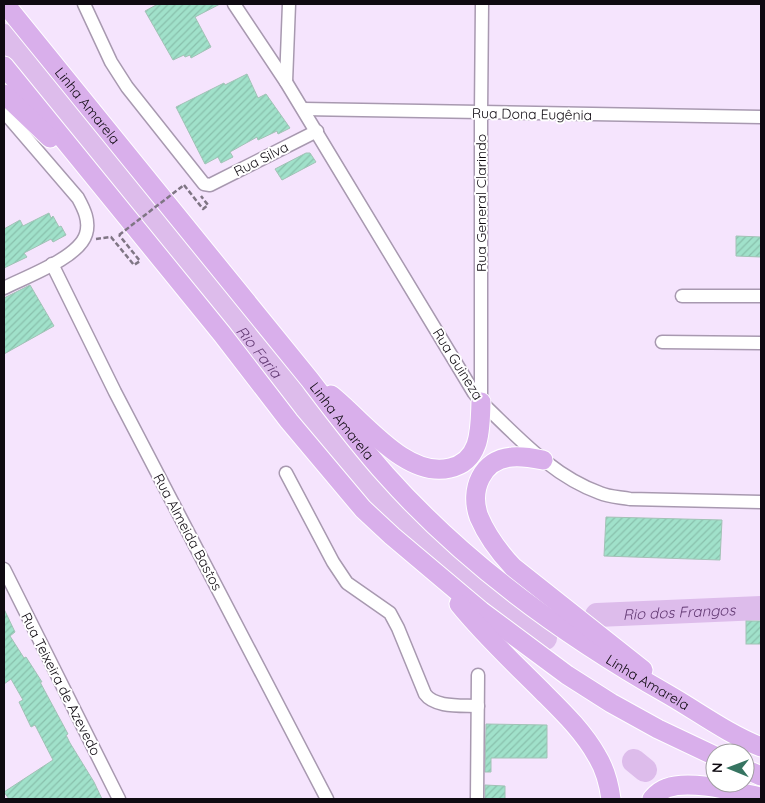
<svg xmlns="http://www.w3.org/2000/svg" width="765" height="803" font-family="Quicksand,sans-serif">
<defs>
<pattern id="building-hatch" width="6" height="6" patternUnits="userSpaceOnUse" patternTransform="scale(1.25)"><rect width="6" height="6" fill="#a0e1ca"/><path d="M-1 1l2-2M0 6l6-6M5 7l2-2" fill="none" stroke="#89c0ac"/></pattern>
</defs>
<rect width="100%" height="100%" fill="#f5e4fd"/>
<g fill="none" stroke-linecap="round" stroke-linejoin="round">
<g stroke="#ddbceb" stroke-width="24">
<path id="s1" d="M4 36 344 456 391 507 454 567 545 638"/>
<path id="s2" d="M597 615 761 608"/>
<path d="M634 761 645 770"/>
</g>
</g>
<g fill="url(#building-hatch)" stroke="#a2c2b6">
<path d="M158 4H220L195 17 211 47 191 58 190 55 185 57 184 55 173 60 145 11Z"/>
<path d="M247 74 258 98 266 94 290 128 278 134 277 131 258 140 257 137 230 152 233 157 221 163 218 157 205 164 176 107 224 83 225 85Z"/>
<path d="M306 153H310L316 162 282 180 275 169Z"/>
<path d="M49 213 51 218 53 216 59 227 61 226 66 235 53 242 51 239 24 253 27 257 4 268V229L20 220 23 226Z"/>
<path d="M736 236 761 237V257L736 256Z"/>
<path d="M30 285 54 326 4 354V298Z"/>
<path d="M606 517 722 520 720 560 604 556Z"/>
<path d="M4 609 15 632 10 636 24 658 26 657 42 682H40L68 734 66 735 70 743 94 782 102 799H9L4 792 53 760 35 725 31 727 19 702 23 700 11 679 4 684Z"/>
<rect x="746" y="621" width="15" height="23"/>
<path d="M486 724 547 725V758H491V772H485Z"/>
<path d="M485 785 505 786V799H485Z"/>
</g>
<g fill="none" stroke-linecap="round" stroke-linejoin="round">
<defs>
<g id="minor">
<path d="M84 4 111 62 127 87 204 184 210 185 317 131"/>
<path d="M234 4 286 82 474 393 481 402C517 436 552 476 600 493 609 497 620 497 630 499L761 502"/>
<path d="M286 82 289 4"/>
<path d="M303 109 761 117"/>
<path d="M4 112 78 198C84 209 90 221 86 234 79 258 25 277 4 288"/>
<path d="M52 264 115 392 327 799"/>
<path d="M682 296H761"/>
<path d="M662 342 761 343"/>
<path d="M481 402V113L482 4"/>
<path d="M286 473 333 562 347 583 390 613 398 628 425 694C435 708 462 705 478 706"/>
<path d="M4 569 119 799"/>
<path d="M477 799 478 675"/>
</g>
<g id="highway">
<path id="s3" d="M5 4 310 380C335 413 359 445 386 475 466 565 565 636 669 695 700 713 728 734 761 747"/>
<path d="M4 66 222 334 289 421 363 509 392 536 481 611 567 675 611 703 658 729 715 756"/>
<path d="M4 94 50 138"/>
<path d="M331 395C363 420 406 479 450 468 482 461 480 427 481 402"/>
<path d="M543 460C533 458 522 456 512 457 482 459 469 490 479 517 487 536 499 552 513 567L643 670"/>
<path d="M459 604C484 635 514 663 542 691 562 711 583 731 597 756 605 769 609 784 611 799"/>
<path d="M745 769 761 776"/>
<path d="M652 799C656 794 661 790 667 788 690 779 737 792 761 797"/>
</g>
</defs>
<use href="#minor" stroke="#a899b0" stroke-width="15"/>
<use href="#highway" stroke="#fff" stroke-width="21"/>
<g stroke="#7f7584" stroke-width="2.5" stroke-dasharray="5 2.5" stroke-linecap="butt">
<path d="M184 185 203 209 208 205 201 196"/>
<path d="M96 239 111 237 134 265 140 261 119 235"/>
</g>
<use href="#minor" stroke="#fff" stroke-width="12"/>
<use href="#highway" stroke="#d9afeb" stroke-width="19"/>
<path stroke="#7f7584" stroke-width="2.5" stroke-dasharray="5 2.5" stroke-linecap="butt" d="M119 235 184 185"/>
</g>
<g text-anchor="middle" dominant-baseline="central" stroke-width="4" stroke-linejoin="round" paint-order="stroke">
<g font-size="14" fill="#0f0a11" stroke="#fff">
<text stroke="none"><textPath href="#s3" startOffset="131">Linha Amarela</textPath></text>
<text transform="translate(532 114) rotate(1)">Rua Dona Eugênia</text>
<text transform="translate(261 159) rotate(-27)">Rua Silva</text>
<text transform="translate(481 203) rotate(-90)">Rua General Clarindo</text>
<text transform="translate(458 364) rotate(58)">Rua Guineza</text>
<text stroke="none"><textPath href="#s3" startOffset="536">Linha Amarela</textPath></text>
<text transform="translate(188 532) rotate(62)">Rua Almeida Bastos</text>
<text stroke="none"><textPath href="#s3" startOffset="941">Linha Amarela</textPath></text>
<text transform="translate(61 684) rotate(63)">Rua Teixeira de Azevedo</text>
</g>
<g font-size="15" font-style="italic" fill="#633a74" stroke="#fff">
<text stroke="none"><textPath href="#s1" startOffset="406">Rio Faria</textPath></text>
<text stroke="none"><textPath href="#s2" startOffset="82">Rio dos Frangos</textPath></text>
</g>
</g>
<rect width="765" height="803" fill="none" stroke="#0f0a11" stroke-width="10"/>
<g transform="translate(730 768) rotate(271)"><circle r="24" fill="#ffffff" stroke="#9f9da0"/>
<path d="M0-4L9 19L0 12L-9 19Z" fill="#367461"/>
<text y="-8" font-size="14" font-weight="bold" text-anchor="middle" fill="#0f0a11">N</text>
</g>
</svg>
